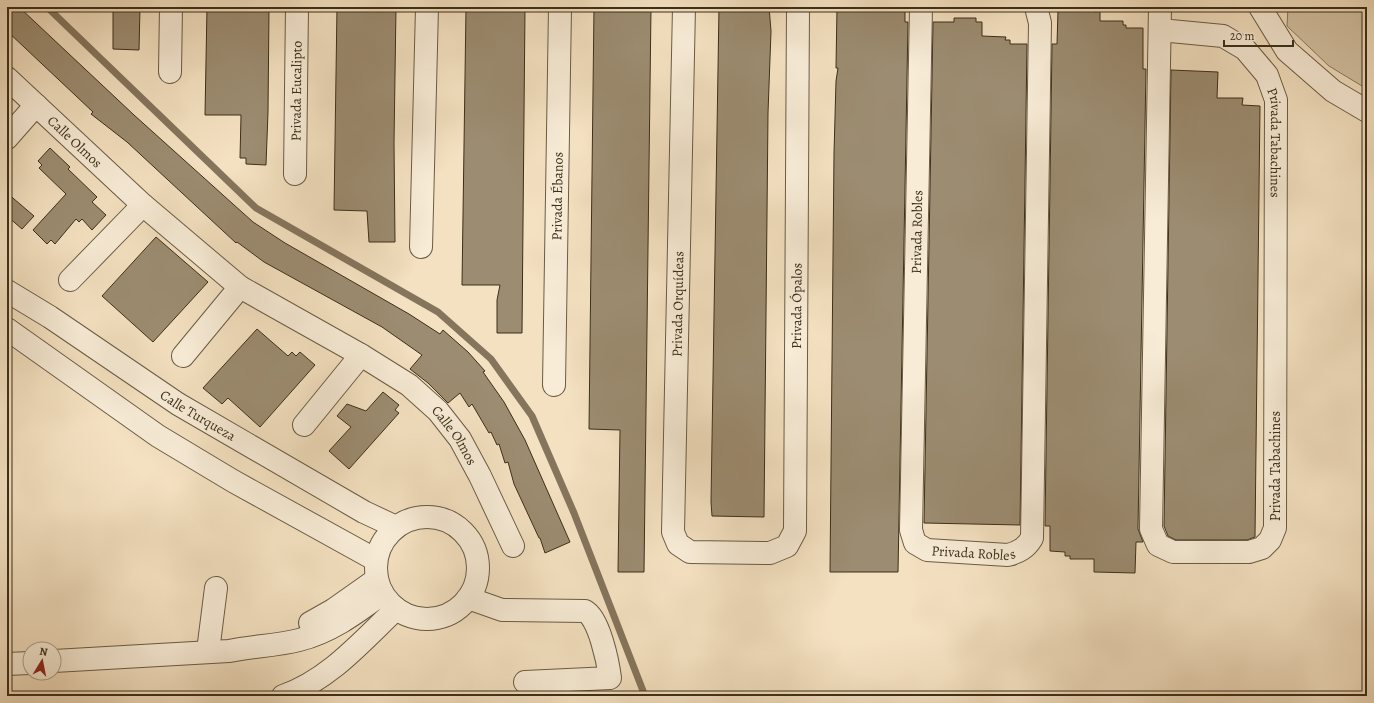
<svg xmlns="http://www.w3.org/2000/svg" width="1374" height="703" font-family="Alegreya,serif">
<rect width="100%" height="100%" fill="#f4e1c1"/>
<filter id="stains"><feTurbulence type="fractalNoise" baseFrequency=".005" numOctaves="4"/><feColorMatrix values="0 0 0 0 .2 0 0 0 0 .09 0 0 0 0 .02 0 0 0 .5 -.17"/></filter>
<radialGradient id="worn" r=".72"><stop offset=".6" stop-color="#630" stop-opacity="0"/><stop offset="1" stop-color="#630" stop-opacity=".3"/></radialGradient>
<path fill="#d5c3a5" stroke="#887960" d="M1288 7H1367V89L1329 66 1287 26Z"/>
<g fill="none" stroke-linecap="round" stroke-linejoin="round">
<path stroke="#85755d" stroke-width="7" d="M47 7 256 208 438 312 491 359 532 416 574 513 645 696"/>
</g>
<g fill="#9c8c71" stroke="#3c2f1b">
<path d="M7 7H19L134 115 253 222 285 243 409 314 440 334 443 330 468 352 485 371 483 372 504 402 525 440 570 542 545 553 540 538H539L514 484 508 462 505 463 499 444 497 445 491 432 489 433 472 404 469 407 460 393 448 403 428 383 410 369 422 355 382 327 264 262 237 242 236 243 127 142 91 114 93 112 7 31Z"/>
<path d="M113 7H140L139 50 113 49Z"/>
<path d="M207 7H269L268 112 266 165 246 164V158H240L241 115H205Z"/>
<path d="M337 7H396L394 143 395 242H369L367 211 334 210Z"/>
<path d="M466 7H525L522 333H497V300L500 285H462Z"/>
<path d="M594 7H651L644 572H618L620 430 589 429Z"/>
<path d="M719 7H769L771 31 768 113 764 517 712 516 711 502Z"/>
<path d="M837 7H905V22H908L898 572H830L834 153 836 81 838 68H836Z"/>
<path d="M1073 7H1095V12L1100 11V21H1123V25H1126V28H1143V69H1146L1138 529 1143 542H1136L1135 573 1094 572V559H1070V556H1065V552L1050 551V526H1045L1052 44H1057L1058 11H1073Z"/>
<path d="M954 18H976V22H982V36L1006 37 1005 40H1010V44H1027L1020 525 924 523 933 22H954Z"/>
<path d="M1171 70 1218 72 1217 98H1243L1242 105 1260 106 1255 537 1247 540H1176L1168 536 1164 526Z"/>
<path d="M50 148 70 167 68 169 97 197 92 202 106 215 92 230 82 219 79 222 76 219 55 244 51 240 47 244 33 230 66 194 39 168 42 165 38 161Z"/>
<path d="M7 193 34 216 22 229 7 216Z"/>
<path d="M156 237 208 282 153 342 102 296Z"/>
<path d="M257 329 288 356 292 352 296 356 300 352 315 365 260 427 228 398 222 404 203 388Z"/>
<path d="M383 392 399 405 395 410 399 413 349 469 329 451 351 427 337 416 347 404 366 411Z"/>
</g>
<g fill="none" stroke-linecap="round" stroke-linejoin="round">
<defs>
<g id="minor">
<path id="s1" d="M684 7 673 532 678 544 690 552 770 553 787 546 795 531 798 7"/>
<path id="s2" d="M921 7 911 530 915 543 927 550 1008 555C1019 552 1026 548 1032 538L1040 23 1036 7"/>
<path d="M1260 7 1287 51 1333 91 1367 111"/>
<path id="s3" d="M1160 30 1223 36 1245 49 1267 75 1276 100 1275 528 1270 540 1262 548 1249 552H1173L1158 545 1151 529 1160 7"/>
<path d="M170 72 171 7"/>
<path id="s4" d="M7 78 143 205 240 287 361 355 409 385 438 411 460 439 480 476 513 546"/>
<path d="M7 138 36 105"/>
<path id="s5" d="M295 174 297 7"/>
<path d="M421 247 427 7"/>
<path d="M70 280 143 205"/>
<path id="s6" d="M7 291 50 317 178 404 364 512 396 527"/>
<path d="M7 329 158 436 233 481 376 560"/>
<path d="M183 356 240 287"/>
<path id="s7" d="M554 385 560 7"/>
<path d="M304 425 361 355"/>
<circle cx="427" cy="568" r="51"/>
<path d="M468 598 502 610 585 611C599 618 608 662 610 678L525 682"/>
<path d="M310 623 333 610 377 579"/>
<path d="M208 651 216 588"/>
<path d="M54 661 229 651C252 646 276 646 299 640 331 632 356 613 382 594"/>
<path d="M7 664 30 663"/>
<path d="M283 696C329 680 361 642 396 609"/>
</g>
</defs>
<use href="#minor" stroke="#6a5c44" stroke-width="24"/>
<use href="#minor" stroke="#f8ecd7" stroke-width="22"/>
</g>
<g text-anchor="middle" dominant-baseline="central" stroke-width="3" stroke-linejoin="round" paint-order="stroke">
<g font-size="14" fill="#3c2f1b" stroke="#f8ecd7">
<text stroke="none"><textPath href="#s5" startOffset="83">Privada Eucalipto</textPath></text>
<text stroke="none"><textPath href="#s4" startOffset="93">Calle Olmos</textPath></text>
<text stroke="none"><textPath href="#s3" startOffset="192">Privada Tabachines</textPath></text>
<text stroke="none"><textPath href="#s7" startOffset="189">Privada Ébanos</textPath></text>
<text transform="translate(917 232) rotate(-89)">Privada Robles</text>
<text transform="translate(678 304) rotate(-89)">Privada Orquídeas</text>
<text stroke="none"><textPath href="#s1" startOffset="893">Privada Ópalos</textPath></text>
<text stroke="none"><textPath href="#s6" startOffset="228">Calle Turqueza</textPath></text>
<text stroke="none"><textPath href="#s4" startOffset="577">Calle Olmos</textPath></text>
<text transform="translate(1275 466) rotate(-90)">Privada Tabachines</text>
<text stroke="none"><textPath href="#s2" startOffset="597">Privada Robles</textPath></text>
</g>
</g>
<rect width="1374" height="703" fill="none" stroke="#f4e1c1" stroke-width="24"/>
<rect x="8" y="8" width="1358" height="687" fill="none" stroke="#3c2f1b" stroke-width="2"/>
<rect x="12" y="12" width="1350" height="679" fill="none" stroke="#3c2f1b"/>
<g transform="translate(42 661) rotate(10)"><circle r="19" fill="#f8ecd7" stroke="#ada08c"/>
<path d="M0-3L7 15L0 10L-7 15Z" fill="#8f2418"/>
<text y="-6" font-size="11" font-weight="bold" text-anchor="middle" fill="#3c2f1b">N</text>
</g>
<path d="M1224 40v6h69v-6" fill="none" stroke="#3c2f1b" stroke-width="2"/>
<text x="1230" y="40" font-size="12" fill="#3c2f1b" stroke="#f8ecd7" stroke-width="3" paint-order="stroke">20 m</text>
<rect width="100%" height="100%" filter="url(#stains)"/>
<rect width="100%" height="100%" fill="url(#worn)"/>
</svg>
